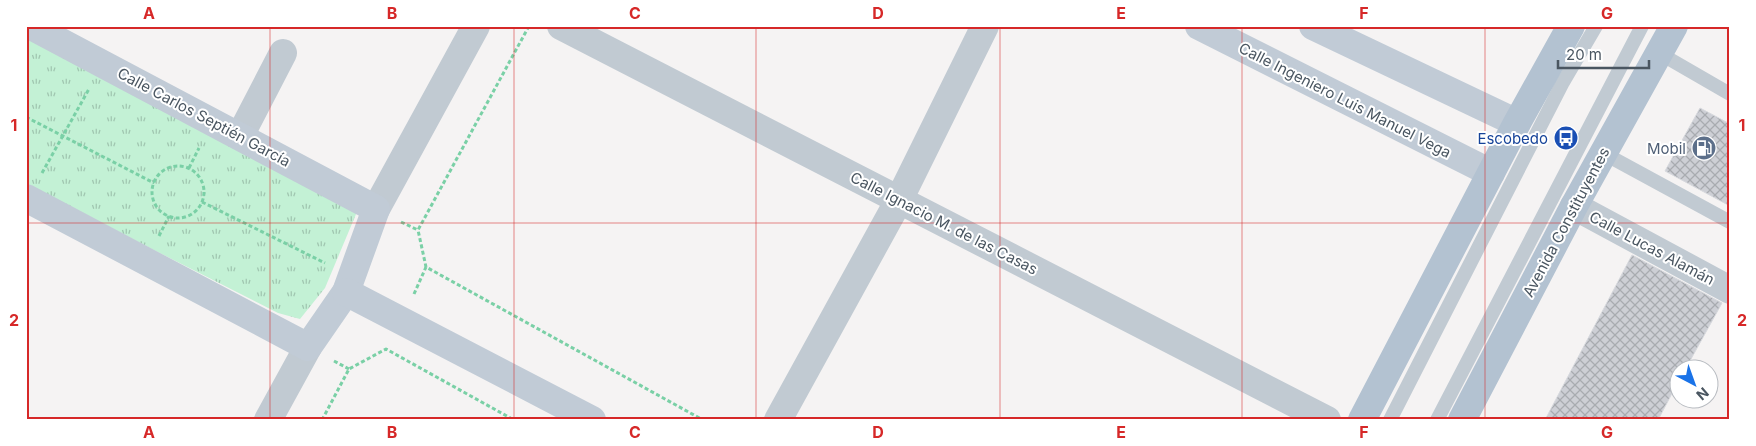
<svg xmlns="http://www.w3.org/2000/svg" width="1756" height="446" font-family="Inter,sans-serif">
<defs>
<pattern id="park-tufts" width="24" height="20" patternUnits="userSpaceOnUse" patternTransform="scale(1.25)"><rect width="24" height="20" fill="#c3f1d5"/><path d="M3 7l-1-3M5 7V3M7 7l1-3M15 17l-1-3M17 17v-4M19 17l1-3" fill="none" stroke="#a0c6b0"/></pattern>
<pattern id="building-cross-hatch" width="8" height="8" patternUnits="userSpaceOnUse" patternTransform="scale(1.25)"><rect width="8" height="8" fill="#cdcfd5"/><path d="M0 0l8 8M0 8l8-8" fill="none" stroke="#a8abb0"/></pattern>
</defs>
<rect width="100%" height="100%" fill="#f5f3f3"/>
<path fill="url(#park-tufts)" d="M26 38 359 207 325 288 300 319 278 313 148 247 26 183Z"/>
<g fill="url(#building-cross-hatch)" stroke="#d7d9de">
<path d="M1700 108 1730 124V206L1665 171Z"/>
<path d="M1632 255 1722 303 1686 368H1678V382L1658 420H1545Z"/>
</g>
<g fill="none" stroke-linecap="round" stroke-linejoin="round">
<g stroke="#7ad0a6" stroke-width="3" stroke-dasharray="4 2.5" stroke-linecap="butt">
<path d="M529 26 418 230 426 267 703 420"/>
<path d="M26 117 154 183"/>
<circle cx="178" cy="192" r="26"/>
<path d="M189 168 199 148"/>
<path d="M42 173 89 89"/>
<path d="M202 202 325 263"/>
<path d="M401 222 418 230"/>
<path d="M159 236 169 216"/>
<path d="M414 294 426 267"/>
<path d="M334 361 349 369"/>
<path d="M322 420 349 369 386 349 514 420"/>
</g>
<g stroke="#c1cad2" stroke-width="14">
<path d="M1659 53 1730 94"/>
<path d="M1603 153 1730 222"/>
<path d="M1390 420 1562 84 1596 26"/>
<path d="M1437 420 1642 26"/>
</g>
<g stroke="#c1cad2" stroke-width="28">
<path d="M561 26 1327 420"/>
<path d="M240 136 283 53"/>
<path d="M1574 206 1730 290"/>
<path d="M376 209 476 26"/>
<path d="M268 420 308 347"/>
<path d="M778 420 899 200 985 26"/>
</g>
<g stroke="#c1cbd6" stroke-width="28">
<path d="M1199 26 1491 173"/>
<path d="M1313 26 1517 123"/>
<path d="M26 198 308 347 346 292 376 209 31 26"/>
<path d="M346 292 592 420"/>
</g>
<g stroke="#b3c2d1" stroke-width="28">
<path d="M1362 420 1517 123 1571 26"/>
<path d="M1462 420 1574 206 1674 26"/>
</g>
</g>
<path fill="none" stroke="#d62828" stroke-width="1" stroke-opacity="0.55" d="M270 26V420M514 26V420M756 26V420M1000 26V420M1242 26V420M1485 26V420M26 223H1730"/>
<defs>
<symbol id="bus-disc" viewBox="-11 -11 22 22"><circle r="9.5" fill="#1a4fb4" stroke="#fff"/><path d="M-5-6H5V4H4V6H2V4H-2V6H-4V4H-5ZM-3.5-4V0h7V-4ZM-3.5 1.2v1.5H-2V1.2ZM2 1.2v1.5H3.5V1.2Z" fill="#fff"/></symbol>
<symbol id="fuel-disc" viewBox="-11 -11 22 22"><circle r="9.5" fill="#5c6f8a" stroke="#fff"/><path d="M-5.5-6h7V0h2V4h1.3V-2.5L3-4.5l.8-.8L6-3V5H2.5V1h-1V6h-7ZM-4.2-4.7v3.2H.2V-4.7Z" fill="#fff"/></symbol>
</defs>
<g fill-rule="evenodd">
<use href="#bus-disc" x="1552" y="124" width="28" height="28"/>
<use href="#fuel-disc" x="1690" y="134" width="28" height="28"/>
</g>
<g text-anchor="middle" dominant-baseline="central" stroke-width="4" stroke-linejoin="round" paint-order="stroke">
<g font-size="15" fill="#4a5661" stroke="#fff">
<text transform="translate(1345 100) rotate(27)">Calle Ingeniero Luis Manuel Vega</text>
<text transform="translate(204 117) rotate(28)">Calle Carlos Septién García</text>
<text transform="translate(1566 222) rotate(-62)">Avenida Constituyentes</text>
<text transform="translate(944 223) rotate(27)">Calle Ignacio M. de las Casas</text>
<text transform="translate(1652 248) rotate(28)">Calle Lucas Alamán</text>
</g>
<g font-size="15" fill="#164399" stroke="#fff" text-anchor="end">
<text x="1548" y="138">Escobedo</text>
</g>
<g font-size="15" fill="#4e5e75" stroke="#fff" text-anchor="end">
<text x="1686" y="148">Mobil</text>
</g>
</g>
<rect width="1756" height="446" fill="none" stroke="#ffffff" stroke-width="55"/>
<g transform="translate(1694 384) rotate(139)"><circle r="24" fill="#ffffff" stroke="#b7bbc0"/>
<path d="M0-4L9 19L0 12L-9 19Z" fill="#1a73e8"/>
<text y="-8" font-size="14" font-weight="bold" text-anchor="middle" fill="#4a5661">N</text>
</g>
<path d="M1558 60v8h91v-8" fill="none" stroke="#4a5661" stroke-width="2.5"/>
<text x="1566" y="60" font-size="15" fill="#4a5661" stroke="#ffffff" stroke-width="4" paint-order="stroke">20 m</text>
<rect x="28" y="28" width="1700" height="390" fill="none" stroke="#d62828" stroke-width="2"/>
<g font-size="16" text-anchor="middle" font-weight="bold" fill="#d62828">
<text x="149" y="19">A</text>
<text x="392" y="19">B</text>
<text x="635" y="19">C</text>
<text x="878" y="19">D</text>
<text x="1121" y="19">E</text>
<text x="1364" y="19">F</text>
<text x="1607" y="19">G</text>
<text x="14" y="131">1</text>
<text x="1742" y="131">1</text>
<text x="14" y="326">2</text>
<text x="1742" y="326">2</text>
<text x="149" y="438">A</text>
<text x="392" y="438">B</text>
<text x="635" y="438">C</text>
<text x="878" y="438">D</text>
<text x="1121" y="438">E</text>
<text x="1364" y="438">F</text>
<text x="1607" y="438">G</text>
</g>
</svg>
